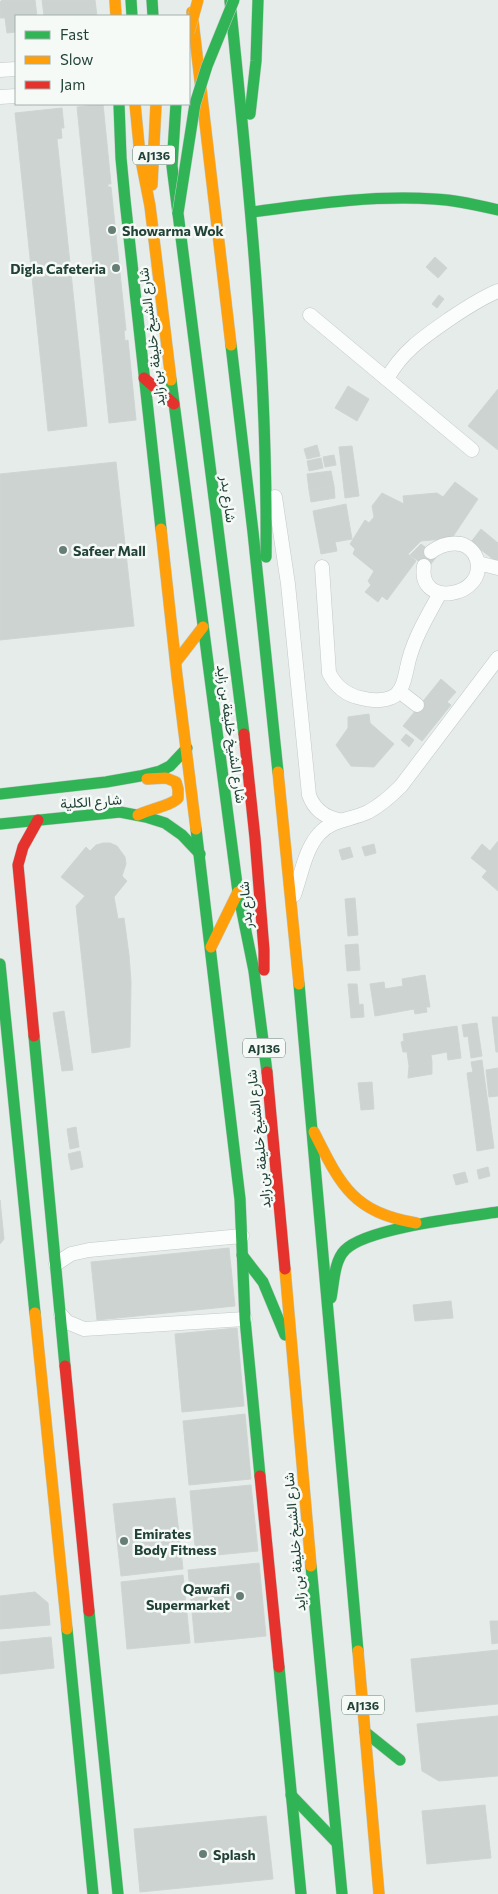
<svg xmlns="http://www.w3.org/2000/svg" width="498" height="1894" font-family="Commissioner,Vazirmatn,sans-serif">
<rect width="100%" height="100%" fill="#e6ece9"/>
<g fill="#cdd3d0" stroke="#cfd5d2">
<path d="M2 0H35L37 16H16V32L7 33 5 18H0V2Z"/>
<path d="M42 0H95L97 16H44Z"/>
<path d="M103 104 111 184H108V187H111L126 330 124 331 125 341 128 340 136 420 109 423 77 107Z"/>
<path d="M62 108 64 128H61L62 138 57 139 87 426 48 431 15 113Z"/>
<path d="M435 257 447 268 438 278 426 267Z"/>
<path d="M439 295 444 299 437 308 432 304Z"/>
<path d="M348 386 369 399 357 421 335 408Z"/>
<path d="M498 389V450L468 426Z"/>
<path d="M317 445 320 456 307 459 304 449Z"/>
<path d="M352 446 359 496 345 498 339 447Z"/>
<path d="M334 455 336 465 325 467 323 457Z"/>
<path d="M321 458 323 468 309 471 307 461Z"/>
<path d="M116 462 134 626 0 640V474Z"/>
<path d="M331 471 334 486 309 490 307 474Z"/>
<path d="M455 482 478 499 452 538 421 541 408 554 416 561 387 600 382 596 378 602 365 592 371 585 368 581 374 571 353 554 355 549 350 544 365 520 369 523 374 517 372 506 382 493 404 504 403 496 437 493 443 497Z"/>
<path d="M334 486 335 498 311 502 309 490Z"/>
<path d="M346 504 352 539 335 542 337 551 321 554 313 511Z"/>
<path d="M481 529 498 543V563L471 542Z"/>
<path d="M421 544 437 556 428 568 410 555Z"/>
<path d="M441 679 456 692 447 702 451 705 422 741 403 726Z"/>
<path d="M369 714 370 723 394 744 374 767 351 766 336 745 348 728V717Z"/>
<path d="M406 734 414 740 409 747 401 740Z"/>
<path d="M498 841V891L482 877 487 871 471 858 482 844 490 851Z"/>
<path d="M103 843H110L117 846 125 857 126 864 122 876 127 881 114 897 118 919 124 918 129 955 131 982 130 1047 92 1053 76 906 85 896 61 877 86 847 90 851 96 845Z"/>
<path d="M374 844 376 853 365 856 362 847Z"/>
<path d="M350 847 353 857 342 860 339 850Z"/>
<path d="M355 898 358 935 348 936 345 899Z"/>
<path d="M358 944 360 970 347 971 345 945Z"/>
<path d="M425 975 430 1007H426L427 1012 415 1014 414 1009 375 1016 370 984 384 982 385 989 403 986 402 979Z"/>
<path d="M348 984H357L359 1005 363 1004 364 1017 351 1018Z"/>
<path d="M64 1011 73 1070 62 1071 53 1013Z"/>
<path d="M492 1017H498V1052H496Z"/>
<path d="M477 1023 482 1056 471 1058 468 1036 464 1037 462 1025Z"/>
<path d="M457 1026 461 1058 448 1060 447 1052 431 1055 432 1062 409 1066 407 1052H403L401 1042 404 1041 403 1034Z"/>
<path d="M482 1060 494 1148 477 1151 467 1073 473 1072 471 1062Z"/>
<path d="M432 1062V1074L408 1078 409 1066Z"/>
<path d="M498 1068V1096L489 1097 486 1070Z"/>
<path d="M372 1082 374 1109 361 1110 358 1083Z"/>
<path d="M76 1127 79 1147 70 1149 67 1129Z"/>
<path d="M80 1151 83 1167 71 1170 68 1154Z"/>
<path d="M488 1167 490 1176 479 1179 477 1170Z"/>
<path d="M465 1172 468 1182 456 1185 453 1175Z"/>
<path d="M0 1200 4 1239 0 1244Z"/>
<path d="M229 1248 235 1306 97 1320 91 1262Z"/>
<path d="M451 1301 453 1318 415 1321 413 1305Z"/>
<path d="M237 1328 244 1406 182 1412 175 1334Z"/>
<path d="M245 1414 251 1479 189 1485 183 1421Z"/>
<path d="M251 1485 258 1551 196 1557 190 1491Z"/>
<path d="M175 1498 183 1569 121 1576 113 1504Z"/>
<path d="M259 1563 266 1636 195 1643 188 1570Z"/>
<path d="M183 1575 190 1643 127 1649 121 1582Z"/>
<path d="M35 1592 48 1603 50 1625 0 1629V1596Z"/>
<path d="M490 1621H498V1643L492 1644Z"/>
<path d="M51 1637 54 1668 0 1674V1642Z"/>
<path d="M498 1650V1704L416 1712 411 1659Z"/>
<path d="M498 1716V1776L439 1781 422 1771 417 1724Z"/>
<path d="M485 1805 491 1858 427 1864 422 1811Z"/>
<path d="M266 1816 273 1879 140 1892 134 1829Z"/>
</g>
<g fill="none" stroke-linecap="round" stroke-linejoin="round">
<defs>
<g id="street">
<path d="M0 70 16 69"/>
<path d="M0 97 16 96"/>
<path d="M310 315 472 450"/>
<path d="M387 379C402 351 425 336 451 318 466 308 481 298 498 291"/>
<path d="M275 497 288 584 309 795C314 809 324 817 339 820"/>
<path d="M478 563 498 568"/>
<path d="M424 566C417 609 487 597 477 560 475 552 468 546 461 544 450 542 440 545 431 552"/>
<path d="M322 567 329 673C336 687 346 695 361 698 372 701 389 702 398 693 404 686 405 676 407 668 412 641 427 617 440 593"/>
<path d="M399 691 417 705"/>
<path d="M294 895C301 876 305 849 319 834 332 819 351 820 368 812 381 805 391 796 401 786L498 658"/>
<path d="M56 1264 71 1254 89 1250 242 1236"/>
<path d="M61 1315 67 1322 84 1329 245 1319"/>
</g>
<g id="fast">
<path d="M131 0 132 16"/>
<path d="M152 0 153 16"/>
<path d="M230 1C249 186 268 371 266 557"/>
<path d="M119 104 121 158 125 200 161 529"/>
<path d="M176 104 172 166 244 734"/>
<path d="M250 114 256 61 258 0"/>
<path d="M252 212C312 204 373 195 434 199 456 200 477 205 498 210"/>
<path d="M231 345 253 532 278 772"/>
<path d="M171 380 238 892 254 971 267 1072"/>
<path d="M0 794 106 782 140 776 160 771 170 766 187 748"/>
<path d="M0 824 120 812 146 817 165 823 182 835 200 854"/>
<path d="M196 829 240 1199 245 1319 260 1476"/>
<path d="M0 964 35 1313"/>
<path d="M299 984 358 1651"/>
<path d="M34 1036 65 1366"/>
<path d="M242 1255 263 1282 285 1335"/>
<path d="M331 1298C334 1283 334 1261 345 1250 366 1228 465 1217 498 1212"/>
<path d="M311 1566 342 1894"/>
<path d="M89 1611 118 1894"/>
<path d="M67 1629 93 1894"/>
<path d="M279 1667 301 1894"/>
<path d="M365 1732 400 1760"/>
<path d="M291 1795 337 1843"/>
</g>
<g id="slow">
<path d="M115 0 116 16"/>
<path d="M192 12 231 345"/>
<path d="M135 104 140 155 150 206 171 380"/>
<path d="M152 185 156 104"/>
<path d="M161 529 177 676 196 829"/>
<path d="M176 662 203 627"/>
<path d="M278 772 299 984"/>
<path d="M138 815C149 809 171 806 178 798V789L176 782 166 778 147 779"/>
<path d="M211 947 238 892"/>
<path d="M314 1132C341 1186 353 1212 416 1223"/>
<path d="M285 1269 311 1566"/>
<path d="M35 1313 67 1629"/>
<path d="M358 1651 379 1894"/>
</g>
<g id="jam">
<path d="M144 378 174 404"/>
<path d="M244 734 255 838 264 950V970"/>
<path d="M34 1036 18 865 23 847 38 820"/>
<path d="M267 1072 285 1269"/>
<path d="M65 1366 89 1611"/>
<path d="M260 1476 279 1667"/>
</g>
</defs>
<use href="#street" stroke="#c3c9c6" stroke-width="15"/>
<use href="#fast" stroke="#c1cac6" stroke-width="12"/>
<use href="#slow" stroke="#c1cac6" stroke-width="12"/>
<use href="#jam" stroke="#c1cac6" stroke-width="12"/>
<use href="#street" stroke="#fbfcfc" stroke-width="14"/>
<use href="#fast" stroke="#30b455" stroke-width="11"/>
<use href="#slow" stroke="#ff9f0a" stroke-width="11"/>
<use href="#jam" stroke="#e5322d" stroke-width="11"/>
<defs>
<path id="fast-bridge" d="M178 213 195 104 207 66 234 0"/>
<path id="slow-bridge" d="M189 32 198 0"/>
</defs>
<use href="#fast-bridge" stroke="#c2cbc8" stroke-width="12" stroke-linecap="butt"/>
<use href="#slow-bridge" stroke="#c2cbc8" stroke-width="12" stroke-linecap="butt"/>
<use href="#fast-bridge" stroke="#30b455" stroke-width="11"/>
<use href="#slow-bridge" stroke="#ff9f0a" stroke-width="11"/>
</g>
<g fill="#677e76" stroke="#f5faf7" stroke-width="2">
<circle cx="112" cy="230" r="5"/>
<circle cx="116" cy="268" r="5"/>
<circle cx="63" cy="550" r="5"/>
<circle cx="124" cy="1541" r="5"/>
<circle cx="240" cy="1596" r="5"/>
<circle cx="203" cy="1854" r="5"/>
</g>
<g text-anchor="middle" dominant-baseline="central" stroke-width="5" stroke-linejoin="round" paint-order="stroke">
<g fill="#f5faf7" stroke="#617971" stroke-width="1">
<rect x="133" y="145.5" width="42" height="19" rx="4"/>
<rect x="243" y="1038.5" width="42" height="19" rx="4"/>
<rect x="342" y="1695.5" width="42" height="19" rx="4"/>
</g>
<g font-size="12" font-weight="bold" fill="#224238">
<text x="154" y="155">AJ136</text>
<text x="264" y="1048">AJ136</text>
<text x="363" y="1705">AJ136</text>
</g>
<g font-size="14" font-weight="bold" fill="#224238" stroke="#f5faf7" text-anchor="start">
<text x="122" y="230">Showarma Wok</text>
<text x="106" y="268" text-anchor="end">Digla Cafeteria</text>
<text x="73" y="550">Safeer Mall</text>
<text x="134" y="1533">Emirates<tspan x="134" dy="16">Body Fitness</tspan></text>
<text x="230" y="1588" text-anchor="end">Qawafi<tspan x="230" dy="16">Supermarket</tspan></text>
<text x="213" y="1854">Splash</text>
</g>
<g font-size="14" fill="#224238" stroke="#f5faf7">
<text transform="translate(151 337) rotate(-97)">شارع الشيخ خليفة بن زايد</text>
<text transform="translate(229 499) rotate(83)">شارع بدر</text>
<text transform="translate(232 734) rotate(82)">شارع الشيخ خليفة بن زايد</text>
<text transform="translate(91 801) rotate(-4)">شارع الكلية</text>
<text transform="translate(245 905) rotate(-95)">شارع بدر</text>
<text transform="translate(258 1139) rotate(-96)">شارع الشيخ خليفة بن زايد</text>
<text transform="translate(294 1542) rotate(-95)">شارع الشيخ خليفة بن زايد</text>
</g>
</g>
<rect x="15" y="15" width="175" height="90" fill="#f5faf7" stroke="#a1b0ab"/>
<rect x="25" y="31" width="25" height="8" fill="#30b455" stroke="#a1b0ab"/>
<text x="60" y="40" font-size="15" fill="#224238">Fast</text>
<rect x="25" y="56" width="25" height="8" fill="#ff9f0a" stroke="#a1b0ab"/>
<text x="60" y="65" font-size="15" fill="#224238">Slow</text>
<rect x="25" y="81" width="25" height="8" fill="#e5322d" stroke="#a1b0ab"/>
<text x="60" y="90" font-size="15" fill="#224238">Jam</text>
</svg>
